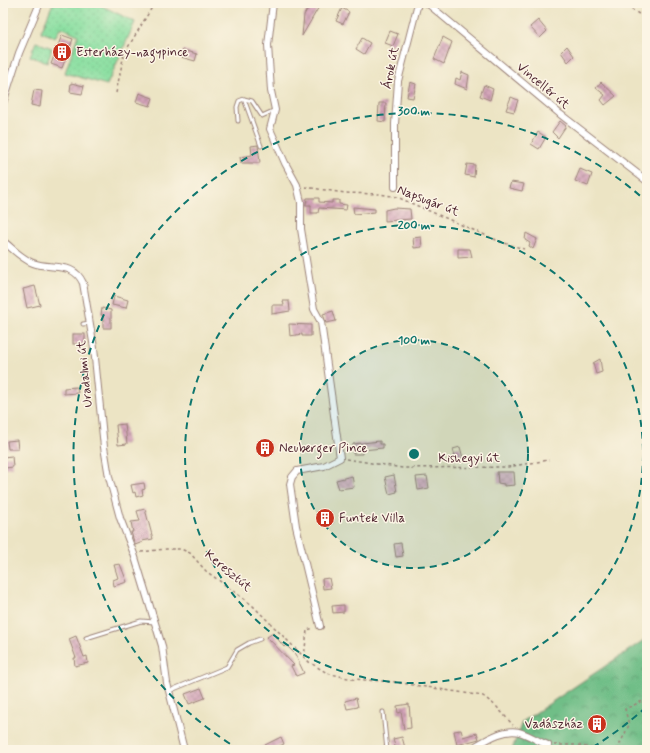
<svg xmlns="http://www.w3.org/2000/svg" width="650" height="753" font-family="Mynerve,sans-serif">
<defs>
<pattern id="grass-dots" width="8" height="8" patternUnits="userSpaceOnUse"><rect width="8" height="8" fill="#8adfa1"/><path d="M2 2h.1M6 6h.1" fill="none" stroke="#79bf8b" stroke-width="1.8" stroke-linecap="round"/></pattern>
<pattern id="forest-crowns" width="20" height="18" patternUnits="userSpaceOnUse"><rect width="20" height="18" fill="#6fbe87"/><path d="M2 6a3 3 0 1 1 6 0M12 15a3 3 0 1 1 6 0" fill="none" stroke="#5d9a6f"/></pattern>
<pattern id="building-cross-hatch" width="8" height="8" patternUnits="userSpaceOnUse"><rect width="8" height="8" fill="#d4a4b9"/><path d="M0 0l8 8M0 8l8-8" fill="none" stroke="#ae8597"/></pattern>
</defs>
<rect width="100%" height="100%" fill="#fcf5e5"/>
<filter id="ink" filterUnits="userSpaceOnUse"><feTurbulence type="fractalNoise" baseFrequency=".025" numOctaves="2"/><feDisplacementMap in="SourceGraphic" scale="8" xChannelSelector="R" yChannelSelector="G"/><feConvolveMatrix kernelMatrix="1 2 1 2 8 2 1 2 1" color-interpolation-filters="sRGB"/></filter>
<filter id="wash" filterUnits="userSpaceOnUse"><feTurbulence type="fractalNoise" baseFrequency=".012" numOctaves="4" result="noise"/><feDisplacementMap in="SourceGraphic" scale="16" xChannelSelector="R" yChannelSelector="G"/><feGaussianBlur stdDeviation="0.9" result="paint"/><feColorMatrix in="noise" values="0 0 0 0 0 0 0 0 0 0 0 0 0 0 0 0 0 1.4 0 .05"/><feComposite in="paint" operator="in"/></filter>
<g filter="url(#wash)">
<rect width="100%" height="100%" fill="#ece4c4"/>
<g fill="url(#grass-dots)" stroke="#6a7f66">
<path d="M53 3H96L135 22 107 85 65 73 78 35 61 27 55 37 41 32Z"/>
<path d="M36 42 52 48 47 63 30 56Z"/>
</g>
<path fill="url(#forest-crowns)" stroke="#5c6e59" d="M647 638V750H512L522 722Z"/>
<g id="blocks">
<g fill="url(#building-cross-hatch)">
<path d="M311 3 320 5 302 36 304 15Z"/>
<path d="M342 8 349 12 343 24 336 21Z"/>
<path d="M538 20 547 31 540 38 530 27Z"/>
<path d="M390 31 398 34 393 46 385 43Z"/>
<path d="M62 35 73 39 62 68 51 64Z"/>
<path d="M443 37 452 42 444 64 434 59Z"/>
<path d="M362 38 370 43 364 54 356 49Z"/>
<path d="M567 46 574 56 568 62 561 52Z"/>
<path d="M183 50 197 54 195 61 181 57Z"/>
<path d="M462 72 469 75 467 89 455 84 456 78 460 80Z"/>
<path d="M410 82 416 84 413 98 407 97Z"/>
<path d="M601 82 616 96 605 105 601 100 605 95 596 88Z"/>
<path d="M71 83 84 86 82 94 70 92Z"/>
<path d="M484 85 493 89 490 100 480 96Z"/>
<path d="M34 90 42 91 40 107 31 105Z"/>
<path d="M139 93 153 98 150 106 136 102Z"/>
<path d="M511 97 518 100 514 112 506 110Z"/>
<path d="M379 103H386L385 122 378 121Z"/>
<path d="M560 121 566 126 558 138 552 132Z"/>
<path d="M538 132 546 137 539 149 531 144Z"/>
<path d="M258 145 260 163H241L240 157 252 155 251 146Z"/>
<path d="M467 164 475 165 474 177 465 175Z"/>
<path d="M580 169 592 174 588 186 575 181Z"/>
<path d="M511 182 524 184 522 191 509 188Z"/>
<path d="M307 198H319V202L332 203V200H339V204L347 205 346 210 319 208 318 213H311V205H306Z"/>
<path d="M353 207 375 209V212L354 214Z"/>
<path d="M394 208 410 209 411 219 385 221V210Z"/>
<path d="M526 233 537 239 533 249 529 246 530 243 525 240Z"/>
<path d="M421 237 422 247 414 248 413 238Z"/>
<path d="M458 249H470L472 257 458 258Z"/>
<path d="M35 286 40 305 27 308 23 289Z"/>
<path d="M114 296 128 300 126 308 112 305Z"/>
<path d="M283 301H289L290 311 272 314V305H284Z"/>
<path d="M102 308 111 310V328H103V315H101Z"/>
<path d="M333 311 336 321 326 323 323 314Z"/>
<path d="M289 324 311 325V336H302V334L290 336Z"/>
<rect x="73" y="334" width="12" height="10"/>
<path d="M600 359 602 372 596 374 593 363Z"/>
<path d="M77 387 78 393 64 394V388Z"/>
<path d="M125 424 127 444 118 445 116 425Z"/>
<path d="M17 440 18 449H8L7 441Z"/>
<path d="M380 441V444H383V448L362 450V454H353V444Z"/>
<path d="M271 444V452H258V445Z"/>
<path d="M460 447 463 458 456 460 453 449Z"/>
<path d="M12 456 13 467 5 468 3 457Z"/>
<path d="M497 472H514L515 485 504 486V484L498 483Z"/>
<path d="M394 475 397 492 389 494 385 477Z"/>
<path d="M352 476 354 487 339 489 336 480Z"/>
<path d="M427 476 429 488 418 490 416 477Z"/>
<path d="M144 483 145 489 142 490 143 495 136 497 135 492 133 493 131 485Z"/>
<path d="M145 509 153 539 142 541 143 542 135 545 131 532H133L131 522 140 521 137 511Z"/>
<path d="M330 514 332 521 320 523 319 516Z"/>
<path d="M401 543 403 556 396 557 394 544Z"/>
<path d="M120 564 127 582 114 586 113 580 118 578 114 565Z"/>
<path d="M329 578 331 588 323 589 322 579Z"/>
<path d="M344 605V612L333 613 332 606Z"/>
<path d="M273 633 284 647 286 645 295 654 304 673 296 676 291 666 294 665 267 637Z"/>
<path d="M76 636 84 657 87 656 88 663 75 666 74 658H76L69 639Z"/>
<path d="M201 688 205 698 189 704 185 694Z"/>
<path d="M356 698 358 707 347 709 345 701Z"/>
<path d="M409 704 411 728 404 729 401 712 398 713 397 706Z"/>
<path d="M601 716 602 730 593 731 592 717Z"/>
<path d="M461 730 463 737 477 733 479 739 457 745 454 731Z"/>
<path d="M281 737 284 744 271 750H255Z"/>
<path d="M402 737 405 748 396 750 393 739Z"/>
</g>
</g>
</g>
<g filter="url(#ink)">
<use href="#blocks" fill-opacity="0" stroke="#9b8278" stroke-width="1"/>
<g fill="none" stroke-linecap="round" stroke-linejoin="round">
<defs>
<g id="lane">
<path d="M244 99 261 146"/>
<path d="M238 121 237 107 239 101 244 99 252 101 262 116 273 111"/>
<path d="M83 324 90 323"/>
<path d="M86 638 141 621 155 622"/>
<path d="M169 691 227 667 237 650 249 643 260 639"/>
<path d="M383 712 387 750"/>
<path d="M286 750 289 749"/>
</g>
<g id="street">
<path d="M273 3 268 45 271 91 275 110 270 129 285 163 297 185 301 202V229L314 309 321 322 340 458 324 466 297 471 292 477 290 484 296 526 320 626"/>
<path d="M427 3 560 114 647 181"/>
<path d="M3 103 19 53 40 3"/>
<path d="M395 187V124L398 81 418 3"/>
<path d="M3 241C12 248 22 259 33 263 52 270 73 261 83 283L94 348 104 447 109 477 120 518 134 554 162 646 167 683 184 750"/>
<path d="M469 750C483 742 505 726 522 733 531 736 539 742 548 745"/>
</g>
</defs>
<use href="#lane" stroke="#9b8278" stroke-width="5"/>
<use href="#street" stroke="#9b8278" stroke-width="8"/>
<g stroke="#9b8278" stroke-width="1.5" stroke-dasharray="3 3" stroke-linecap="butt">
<path d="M621 3 647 19"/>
<path d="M116 93 124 54 151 9 152 3"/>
<path d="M305 187 345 193 379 194 397 197 501 242 524 249"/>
<path d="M346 459 403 468 508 467 549 460"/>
<path d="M141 552 166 549H181L190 553 206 571 252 605 309 662 327 673 352 679 395 682 483 696 496 706 513 725"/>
<path d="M304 658 307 630 314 628"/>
<path d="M554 745H578L599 750"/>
<path d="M617 750 629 725 625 709 647 699"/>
</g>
<use href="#lane" stroke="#fff" stroke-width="3"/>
<use href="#street" stroke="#fff" stroke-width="6"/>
</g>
</g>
<circle cx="414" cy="454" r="114" fill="#0f766e" fill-opacity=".12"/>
<g fill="none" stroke="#0f766e" stroke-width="2" stroke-dasharray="7 5">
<circle cx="414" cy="454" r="114"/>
<circle cx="414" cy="454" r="229"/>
<path d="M646 707A343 343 0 0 1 588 750M240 750A343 343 0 1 1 646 201"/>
</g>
<defs>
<symbol id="building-disc" viewBox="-11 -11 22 22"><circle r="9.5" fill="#c8321e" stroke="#fcf5e5"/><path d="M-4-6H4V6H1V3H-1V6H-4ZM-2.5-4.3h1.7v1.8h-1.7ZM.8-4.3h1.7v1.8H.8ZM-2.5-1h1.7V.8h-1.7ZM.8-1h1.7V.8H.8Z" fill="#fff"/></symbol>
</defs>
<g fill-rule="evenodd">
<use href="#building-disc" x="51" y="41" width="22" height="22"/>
<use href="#building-disc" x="254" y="437" width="22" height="22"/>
<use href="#building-disc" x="314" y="507" width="22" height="22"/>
<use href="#building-disc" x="586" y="713" width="22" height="22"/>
</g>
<g text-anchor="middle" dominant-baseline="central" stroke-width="3" stroke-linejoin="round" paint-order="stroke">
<g font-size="13" fill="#4a1f2b" stroke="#fcf5e5" text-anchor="start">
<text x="76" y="52">Esterházy-nagypince</text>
<text x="279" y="448">Neuberger Pince</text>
<text x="339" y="518">Funtek Villa</text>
<text x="583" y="724" text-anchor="end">Vadászház</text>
</g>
<g font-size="13" fill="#4a1f2b" stroke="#fcf5e5">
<text transform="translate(391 68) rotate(-79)">Árok út</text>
<text transform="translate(543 86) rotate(40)">Vincellér út</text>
<text transform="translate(428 201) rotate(21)">Napsugár út</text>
<text transform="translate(85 374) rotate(-96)">Uradalmi út</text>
<text x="469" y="458">Kishegyi út</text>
<text transform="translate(228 571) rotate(40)">Keresztút</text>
</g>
</g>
<circle cx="414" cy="454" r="6" fill="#0f766e" stroke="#fcf5e5" stroke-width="2"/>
<g font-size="12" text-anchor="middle" font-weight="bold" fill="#0f766e" stroke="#fcf5e5" stroke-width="3" stroke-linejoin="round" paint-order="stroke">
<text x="414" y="115">300 m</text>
<text x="414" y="229">200 m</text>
<text x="414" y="344">100 m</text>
</g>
<rect width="650" height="753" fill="none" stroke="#fcf5e5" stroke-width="16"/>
</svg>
